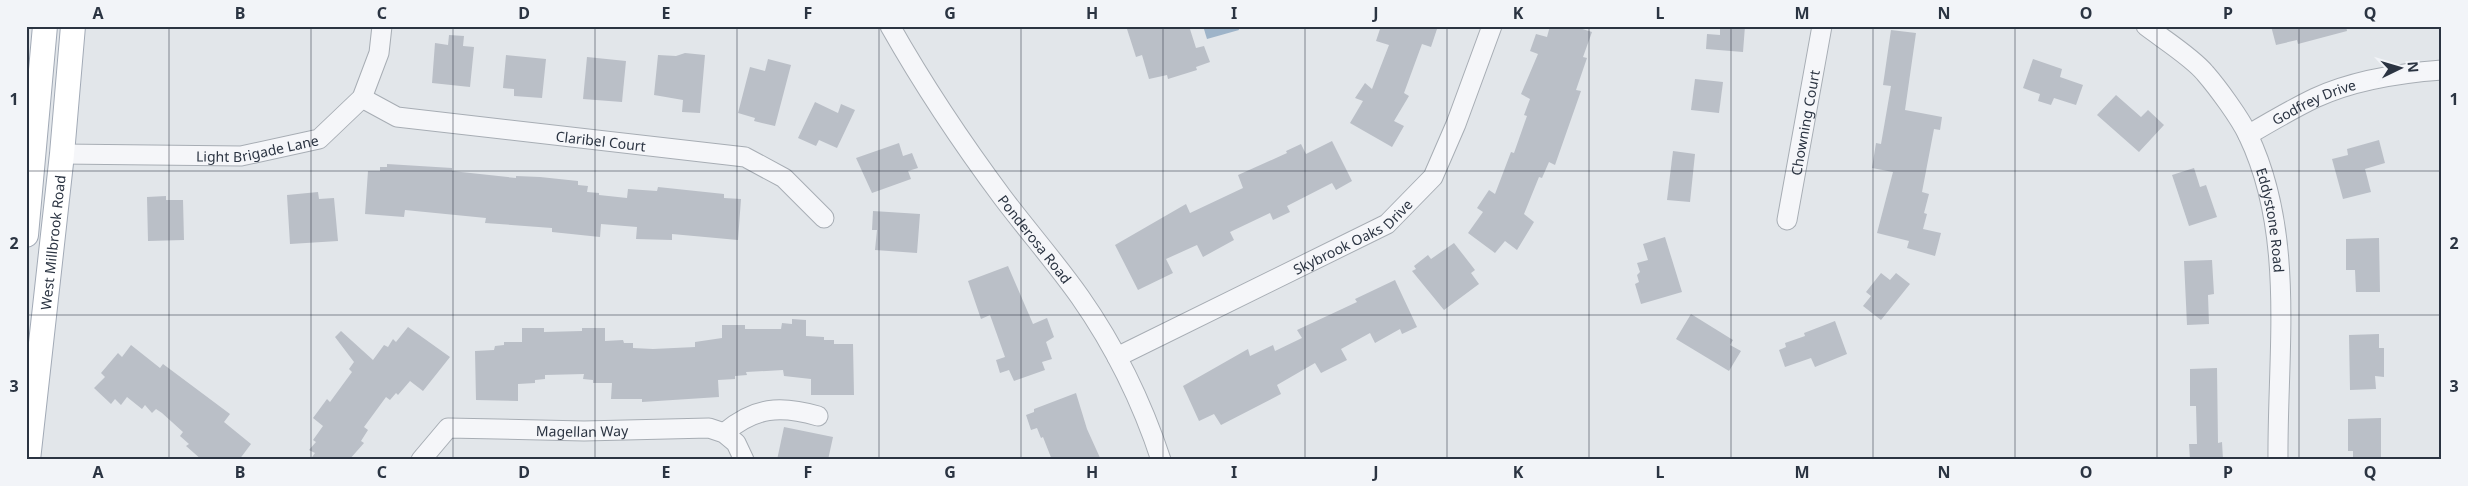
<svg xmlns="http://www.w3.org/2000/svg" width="2468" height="486" font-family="'Noto Sans',sans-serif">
<rect width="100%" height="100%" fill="#e2e6ea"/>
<path fill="#9eb4c9" d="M1203 26H1238L1239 30 1207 39Z"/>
<g fill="#babfc7">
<path d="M1126 26H1189L1196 48 1204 46 1210 62 1196 67 1197 70 1168 79 1167 75 1149 79 1142 55 1136 57Z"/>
<path d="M1381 26H1438L1431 47 1422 44 1404 93 1409 96 1394 121 1404 126 1392 147 1350 123 1363 101 1355 98 1365 83 1372 89 1389 45 1376 41Z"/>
<path d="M1550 26H1573L1592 32 1583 57 1587 58 1576 90 1581 91 1555 165 1549 162 1542 178 1539 177 1524 214 1534 222 1517 250 1505 241 1495 253 1468 233 1483 212 1477 208 1489 190 1495 194 1511 152 1514 153 1527 116 1524 115 1530 99 1521 94 1538 54 1530 51 1536 34 1547 37Z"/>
<path d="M1720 26H1745L1743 52 1706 49 1707 34 1720 35Z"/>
<path d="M2271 26H2346L2347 31 2298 44 2297 40 2276 45Z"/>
<path d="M1891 30 1916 33 1905 110 1942 117 1940 130 1934 129 1922 192 1929 194 1924 213 1927 214 1923 229 1941 233 1935 256 1907 248 1909 241 1877 233 1893 172 1872 168 1876 143 1881 144 1891 86 1883 85Z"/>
<path d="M449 35 464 36 463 46 474 47 470 87 432 83 435 43 448 45Z"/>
<path d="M685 53 705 55 700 113 682 112 683 100 654 95 658 55 676 56Z"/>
<path d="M506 55 546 59 542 98 514 96V89L503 88Z"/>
<path d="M587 57 626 61 622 102 583 99Z"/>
<path d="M768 59 791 65 775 126 754 121 755 118 738 113 750 67 765 71Z"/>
<path d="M2033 59 2062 69 2060 77 2083 85 2076 105 2054 98 2051 105 2038 101 2040 94 2023 88Z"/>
<path d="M1695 79 1723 82 1719 113 1691 110Z"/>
<path d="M2116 95 2141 117 2148 110 2164 125 2139 152 2097 115Z"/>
<path d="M815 102 838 113 841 104 855 110 837 148 819 140 816 146 798 138Z"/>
<path d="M2379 140 2385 163 2365 169 2371 192 2343 199 2332 159 2348 155 2347 149Z"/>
<path d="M1332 141 1352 181 1336 190 1332 183 1287 206 1290 212 1273 220 1270 213 1230 232 1234 240 1203 257 1197 245 1166 259 1173 273 1138 290 1115 245 1186 204 1190 213 1243 188 1238 175 1287 153 1286 151 1301 144 1306 154Z"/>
<path d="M899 143 903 156 912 153 918 168 908 171 911 179 872 193 856 158Z"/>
<path d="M1673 151 1695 154 1690 202 1667 200Z"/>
<path d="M387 164 452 168V171L516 178V176L540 177 578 181V185L588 186 587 192 599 193V195L627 198 628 189 657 191 658 187 724 194V198L741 199 738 240 672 234V240L636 239 637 227 601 224 600 237 552 232V228L485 223 486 218 405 210 404 217 365 214 368 171H380V167H387Z"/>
<path d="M2194 168 2200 187 2206 185 2217 217 2189 226 2172 175Z"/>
<path d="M318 192 319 199 334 198 338 241 290 244 287 195Z"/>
<path d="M166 196V200H183L184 240 148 241 147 197Z"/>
<path d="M873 211 920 214 917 253 875 250 877 230H872Z"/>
<path d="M1665 237 1682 292 1641 304 1635 284 1639 282 1637 275 1640 272 1637 263 1648 260 1643 244Z"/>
<path d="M2379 238 2380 292H2356L2355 270H2346V239Z"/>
<path d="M1454 243 1475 270 1471 273 1479 284 1444 310 1412 271 1416 269 1414 266 1428 255 1431 259Z"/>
<path d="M2212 260 2214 294 2208 295 2209 324 2187 325 2184 261Z"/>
<path d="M1008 266 1033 324 1047 318 1054 337 1046 342 1052 359 1042 362 1045 370 1014 381 1009 370 1000 373 996 360 1005 357 990 315 981 319 968 281Z"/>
<path d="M1881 273 1890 280 1896 273 1910 284 1881 320 1863 306 1871 296 1866 292Z"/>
<path d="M1395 280 1417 327 1402 334 1400 329 1375 343 1370 333 1341 349 1347 360 1321 373 1315 363 1277 385 1281 394 1221 425 1214 414 1199 421 1183 386 1248 349 1250 356 1273 345 1275 351 1302 338 1297 330 1357 302 1355 299Z"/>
<path d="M1691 314 1733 340 1730 345 1741 351 1729 371 1676 339Z"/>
<path d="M792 319 806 320V336L824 337V340H834V344H853L854 395H811V379L784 376 783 370 746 372 747 375 735 376V379L718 380 719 397 642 402V399H611L612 383H593V380L583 379 584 374 545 375V379L535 380V383L518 384V401L476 400 475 351 494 350 495 346 504 345V342H522V328H544V332L582 331V328H605V341L623 340 624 343H633V348L653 349 695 347V342L722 338V325H745V329H781L782 323 792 324Z"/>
<path d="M1835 321 1847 354 1815 367 1811 358 1785 367 1779 350 1786 347 1785 343 1805 336 1804 333Z"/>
<path d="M408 327 450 357 423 391 410 381 398 395 396 393 390 400 386 397 364 427 368 430 361 441 364 443 349 460H310L315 453 309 450 316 442 313 440 323 426 313 418 327 399 330 402 352 372 349 369 354 362 335 337 341 331 373 360 384 345 388 347 393 339 396 342Z"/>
<path d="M2379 334V348H2384V377L2375 376 2376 389 2350 390 2349 335Z"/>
<path d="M131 345 160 368 163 364 230 414 224 422 251 444 239 460H202L186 446 189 444 180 436 183 432 162 413 156 409 152 413 145 405 142 409 127 397 121 405 115 399 111 404 94 388 105 377 101 373 118 353 122 357Z"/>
<path d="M2217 368 2218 443 2222 442 2223 460H2190L2189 444H2197L2196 406H2190V369Z"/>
<path d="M1076 393 1087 429 1101 460H1052L1043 437 1041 438 1037 428 1031 430 1026 415 1034 412V409Z"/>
<path d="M2381 418V460H2353V451H2348V419Z"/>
<path d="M784 427 833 437 828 460H777Z"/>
</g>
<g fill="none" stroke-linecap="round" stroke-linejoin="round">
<defs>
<g id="minor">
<path id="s1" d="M890 26C924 86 962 143 1003 198 1028 231 1056 263 1080 297 1115 347 1142 402 1161 460"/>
<path id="s2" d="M2146 26C2163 39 2193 58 2205 73 2218 88 2240 118 2248 135 2296 235 2277 353 2278 460"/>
<path id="s3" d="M362 98 397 117 745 157 784 178 824 218"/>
<path id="s4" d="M2248 135C2270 122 2292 109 2315 98 2354 80 2400 73 2442 70"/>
<path id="s5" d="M62 154 241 156 319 139 362 98 379 53 382 26"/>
<path id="s6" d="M1787 220 1822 26"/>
<path id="s7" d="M1117 357 1387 224 1433 177 1456 124 1492 26"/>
<path d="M724 433C755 407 780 405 818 416"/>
<path id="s8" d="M421 460 448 428 584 431 709 428 724 433 736 443 744 460"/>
</g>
<g id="major">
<path d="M26 235 45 26"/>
<path id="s9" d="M28 460 62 154 73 26"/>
</g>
</defs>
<use href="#minor" stroke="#a7adb4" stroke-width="21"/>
<use href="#major" stroke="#a2aab6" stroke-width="26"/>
<use href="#minor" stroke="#f5f6f9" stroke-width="19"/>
<use href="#major" stroke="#fff" stroke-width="24"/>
</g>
<path fill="none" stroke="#2b3442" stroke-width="1" stroke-opacity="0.55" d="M169 26V460M311 26V460M453 26V460M595 26V460M737 26V460M879 26V460M1021 26V460M1163 26V460M1305 26V460M1447 26V460M1589 26V460M1731 26V460M1873 26V460M2015 26V460M2157 26V460M2299 26V460M26 171H2442M26 315H2442"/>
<g text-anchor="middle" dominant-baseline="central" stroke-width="4" stroke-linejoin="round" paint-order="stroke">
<g font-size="14" fill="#2b3442" stroke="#f2f4f8">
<text stroke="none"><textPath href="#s4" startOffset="74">Godfrey Drive</textPath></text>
<text stroke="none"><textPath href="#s6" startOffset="99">Chowning Court</textPath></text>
<text stroke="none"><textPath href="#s3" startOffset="245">Claribel Court</textPath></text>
<text stroke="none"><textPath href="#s5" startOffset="196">Light Brigade Lane</textPath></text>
<text stroke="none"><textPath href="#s2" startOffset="240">Eddystone Road</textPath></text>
<text stroke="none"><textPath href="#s7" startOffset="265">Skybrook Oaks Drive</textPath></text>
<text stroke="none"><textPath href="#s1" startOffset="258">Ponderosa Road</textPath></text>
<text stroke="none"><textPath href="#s9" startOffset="219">West Millbrook Road</textPath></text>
<text stroke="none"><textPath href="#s8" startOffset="176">Magellan Way</textPath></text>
</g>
</g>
<rect width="2468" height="486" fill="none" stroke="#f2f4f8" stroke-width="55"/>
<g transform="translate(2400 68) rotate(85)" stroke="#f2f4f8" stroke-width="4" paint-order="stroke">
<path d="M0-4L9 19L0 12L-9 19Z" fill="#2b3442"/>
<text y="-8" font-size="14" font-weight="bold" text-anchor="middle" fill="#2b3442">N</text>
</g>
<rect x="28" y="28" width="2412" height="430" fill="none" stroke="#2b3442" stroke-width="2"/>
<g font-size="16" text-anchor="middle" font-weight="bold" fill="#2b3442">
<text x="98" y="19">A</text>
<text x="240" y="19">B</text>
<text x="382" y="19">C</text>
<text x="524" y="19">D</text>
<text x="666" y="19">E</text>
<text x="808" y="19">F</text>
<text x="950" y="19">G</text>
<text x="1092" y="19">H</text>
<text x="1234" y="19">I</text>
<text x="1376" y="19">J</text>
<text x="1518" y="19">K</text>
<text x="1660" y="19">L</text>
<text x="1802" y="19">M</text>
<text x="1944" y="19">N</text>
<text x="2086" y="19">O</text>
<text x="2228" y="19">P</text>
<text x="2370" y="19">Q</text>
<text x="14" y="105">1</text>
<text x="2454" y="105">1</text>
<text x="14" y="249">2</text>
<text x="2454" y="249">2</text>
<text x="14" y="392">3</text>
<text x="2454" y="392">3</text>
<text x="98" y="478">A</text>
<text x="240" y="478">B</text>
<text x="382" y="478">C</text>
<text x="524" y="478">D</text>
<text x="666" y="478">E</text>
<text x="808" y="478">F</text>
<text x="950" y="478">G</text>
<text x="1092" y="478">H</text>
<text x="1234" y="478">I</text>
<text x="1376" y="478">J</text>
<text x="1518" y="478">K</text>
<text x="1660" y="478">L</text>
<text x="1802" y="478">M</text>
<text x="1944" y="478">N</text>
<text x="2086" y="478">O</text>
<text x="2228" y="478">P</text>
<text x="2370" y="478">Q</text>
</g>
</svg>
